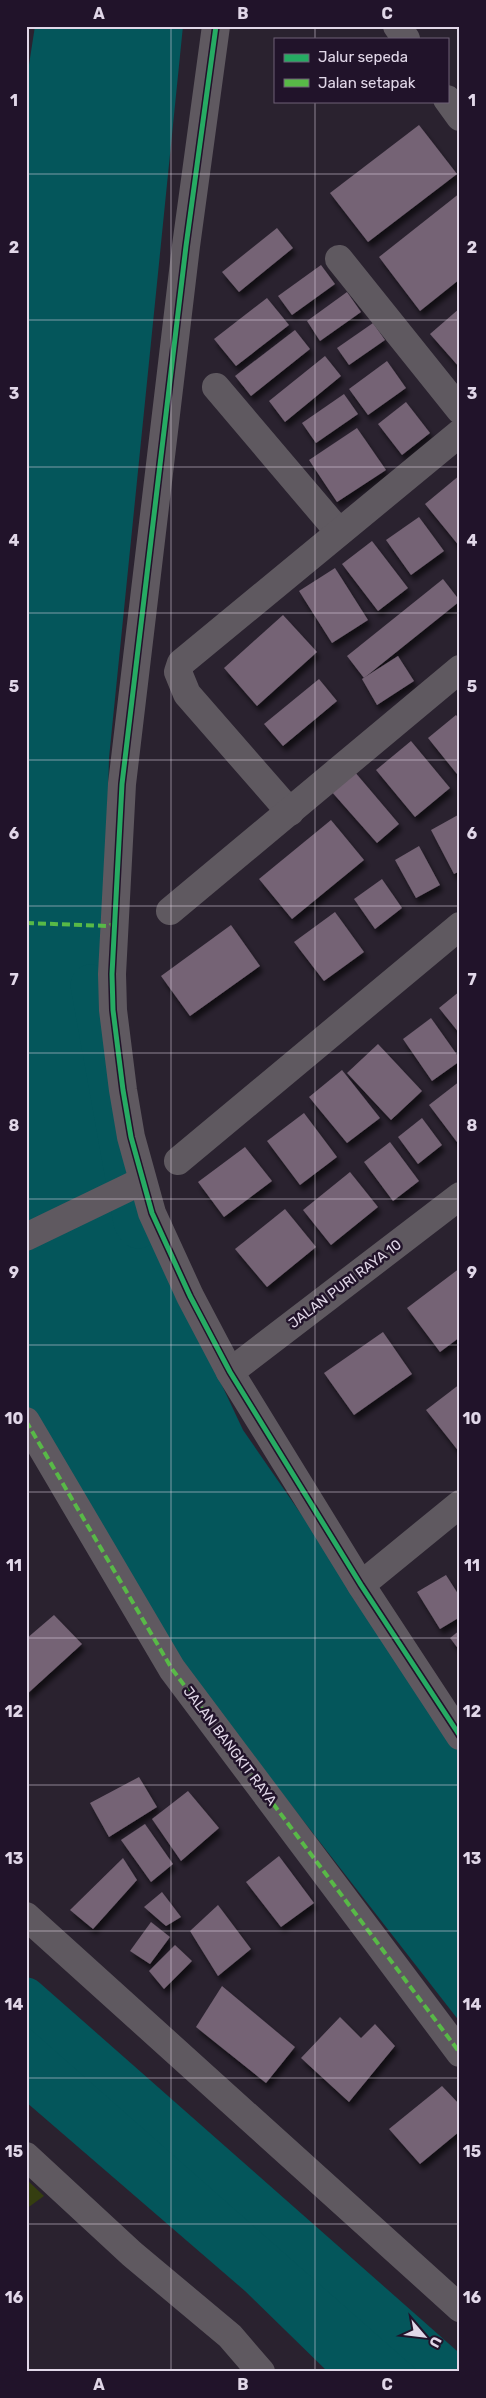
<svg xmlns="http://www.w3.org/2000/svg" width="486" height="2398" font-family="Rubik,sans-serif">
<defs>
<filter id="shadow"><feDropShadow dx="3" dy="5.5" stdDeviation="2.5" flood-color="#0009"/></filter>
</defs>
<rect width="100%" height="100%" fill="#2a222f"/>
<path fill="#353e10" d="M26 2179 44 2196 26 2209Z"/>
<g fill="#04565b">
<path d="M35 26H183L109 758 99 1124 243 1430 460 1744V2022L87 1543 26 1416V84Z"/>
<path d="M26 1980 270 2237 457 2372H328L245 2291 26 2102Z"/>
</g>
<g fill="none" stroke-linecap="round" stroke-linejoin="round">
<g stroke="#04565b" stroke-width="41">
<path d="M91 985 134 1222 138 1228"/>
<path d="M26 1998 450 2372"/>
</g>
</g>
<g fill="#756375" filter="url(#shadow)">
<path d="M419 125 457 174 368 242 330 193Z"/>
<path d="M460 193V279L420 311 379 257Z"/>
<path d="M277 228 293 248 239 292 222 272Z"/>
<path d="M321 265 335 284 292 315 278 296Z"/>
<path d="M347 292 361 312 320 341 307 321Z"/>
<path d="M267 298 289 325 236 366 214 339Z"/>
<path d="M460 308V368L430 334Z"/>
<path d="M373 323 385 340 349 365 337 348Z"/>
<path d="M295 330 310 349 251 396 235 376Z"/>
<path d="M325 356 341 376 285 422 269 401Z"/>
<path d="M387 361 406 388 368 415 349 389Z"/>
<path d="M344 394 358 414 316 443 302 423Z"/>
<path d="M406 402 430 433 402 455 378 424Z"/>
<path d="M357 428 386 470 337 502 309 460Z"/>
<path d="M460 475V547L425 504Z"/>
<path d="M419 517 444 551 411 575 386 540Z"/>
<path d="M372 541 408 588 378 611 342 564Z"/>
<path d="M335 568 368 620 332 643 299 591Z"/>
<path d="M443 579 460 601 364 678 347 656Z"/>
<path d="M283 615 317 652 257 706 224 668Z"/>
<path d="M398 656 414 681 377 705 362 679Z"/>
<path d="M319 679 337 701 283 746 264 724Z"/>
<path d="M456 715 460 720V772L457 774 428 738Z"/>
<path d="M411 741 450 788 415 817 376 770Z"/>
<path d="M354 771 399 824 377 843 331 791Z"/>
<path d="M458 815 460 819V871L454 874 431 830Z"/>
<path d="M331 820 364 860 292 919 259 879Z"/>
<path d="M419 846 440 885 416 898 395 860Z"/>
<path d="M382 879 402 908 375 929 354 899Z"/>
<path d="M335 912 364 952 324 981 294 942Z"/>
<path d="M231 925 260 966 190 1016 161 976Z"/>
<path d="M460 991V1034L439 1008Z"/>
<path d="M431 1018 460 1059V1061L432 1081 403 1039Z"/>
<path d="M378 1044 422 1091 391 1120 347 1073Z"/>
<path d="M342 1070 380 1118 347 1143 309 1097Z"/>
<path d="M460 1081V1146L429 1105Z"/>
<path d="M304 1113 337 1157 300 1185 267 1141Z"/>
<path d="M422 1118 442 1145 418 1164 398 1137Z"/>
<path d="M390 1142 419 1181 393 1201 364 1162Z"/>
<path d="M245 1147 272 1181 224 1217 198 1182Z"/>
<path d="M350 1172 378 1207 331 1245 303 1210Z"/>
<path d="M285 1209 316 1247 267 1287 235 1249Z"/>
<path d="M460 1268V1337L440 1352 407 1308Z"/>
<path d="M383 1332 412 1374 354 1415 324 1373Z"/>
<path d="M460 1384V1453L426 1410Z"/>
<path d="M446 1575 460 1597V1617L440 1629 417 1592Z"/>
<path d="M54 1615 82 1644 26 1695V1639Z"/>
<path d="M460 1630V1651L450 1638Z"/>
<path d="M139 1777 157 1807 109 1837 90 1803Z"/>
<path d="M188 1791 219 1828 181 1861 152 1819Z"/>
<path d="M145 1824 173 1864 151 1882 121 1840Z"/>
<path d="M279 1856 314 1903 281 1927 246 1882Z"/>
<path d="M123 1858 137 1880 93 1929 70 1910Z"/>
<path d="M162 1892 181 1917 166 1926 144 1907Z"/>
<path d="M218 1905 251 1949 218 1976 190 1931Z"/>
<path d="M151 1922 170 1937 150 1964 130 1951Z"/>
<path d="M175 1945 192 1961 164 1989 149 1971Z"/>
<path d="M222 1986 295 2047 266 2083 196 2027Z"/>
<path d="M340 2017 361 2038 375 2024 395 2046 349 2102 301 2058Z"/>
<path d="M442 2086 460 2105V2131L420 2164 389 2129Z"/>
</g>
<g fill="none" stroke-linecap="round" stroke-linejoin="round">
<g stroke="#5f5960" stroke-width="28">
<path d="M216 26 186 246 122 784 112 974 113 1010 123 1090 131 1137 152 1213 190 1296 230 1372 361 1585 460 1736"/>
<path d="M397 26 406 39"/>
<path d="M447 99 460 117"/>
<path d="M339 259 460 410"/>
<path d="M216 387 339 532"/>
<path d="M290 812 187 694 178 672 181 663 460 433"/>
<path d="M170 911 460 669"/>
<path d="M178 1161 460 926"/>
<path d="M26 1237 142 1181"/>
<path d="M230 1372 460 1196"/>
<path d="M26 1421 172 1669 460 2053"/>
<path d="M361 1585 460 1504"/>
<path d="M26 1916 460 2308"/>
<path d="M26 2156 132 2254 230 2336 261 2372"/>
</g>
<g stroke="#58b947" stroke-width="4" stroke-dasharray="8 4" stroke-linecap="butt">
<path d="M26 923 109 926 115 923"/>
<path d="M26 1421 172 1669 460 2053"/>
</g>
<defs>
<path id="cycleway" d="M216 26 186 246 122 784 112 974 113 1010 123 1090 131 1137 152 1213 190 1296 230 1372 361 1585 460 1736"/>
</defs>
<use href="#cycleway" stroke="#21132a" stroke-width="8"/>
<use href="#cycleway" stroke="#26ab63" stroke-width="5"/>
</g>
<path fill="none" stroke="#e1d7e8" stroke-width="1" stroke-opacity="0.55" d="M171 26V2372M315 26V39M315 101V2372M26 174H460M26 320H460M26 467H460M26 613H460M26 760H460M26 906H460M26 1053H460M26 1199H460M26 1345H460M26 1492H460M26 1638H460M26 1785H460M26 1931H460M26 2078H460M26 2224H460"/>
<g text-anchor="middle" dominant-baseline="central" stroke-width="5" stroke-linejoin="round" paint-order="stroke">
<g font-size="14" fill="#e1d7e8" stroke="#21132a">
<text transform="translate(345 1284) rotate(-37)">JALAN PURI RAYA 10</text>
<text transform="translate(230 1746) rotate(53)">JALAN BANGKIT RAYA</text>
</g>
</g>
<rect width="486" height="2398" fill="none" stroke="#21132a" stroke-width="55"/>
<rect x="274" y="38" width="175" height="65" fill="#21132a" stroke="#6e6176"/>
<rect x="284" y="54" width="25" height="8" fill="#26ab63" stroke="#6e6176"/>
<text x="318" y="62" font-size="15" fill="#e1d7e8">Jalur sepeda</text>
<rect x="284" y="79" width="25" height="8" fill="#58b947" stroke="#6e6176"/>
<text x="318" y="88" font-size="15" fill="#e1d7e8">Jalan setapak</text>
<g transform="translate(424 2336) rotate(118)" stroke="#21132a" stroke-width="4" paint-order="stroke">
<path d="M0-4L9 19L0 12L-9 19Z" fill="#e1d7e8"/>
<text y="-8" font-size="14" font-weight="bold" text-anchor="middle" fill="#e1d7e8">U</text>
</g>
<rect x="28" y="28" width="430" height="2342" fill="none" stroke="#e1d7e8" stroke-width="2"/>
<g font-size="16" text-anchor="middle" font-weight="bold" fill="#e1d7e8">
<text x="99" y="19">A</text>
<text x="243" y="19">B</text>
<text x="387" y="19">C</text>
<text x="14" y="106">1</text>
<text x="472" y="106">1</text>
<text x="14" y="253">2</text>
<text x="472" y="253">2</text>
<text x="14" y="399">3</text>
<text x="472" y="399">3</text>
<text x="14" y="546">4</text>
<text x="472" y="546">4</text>
<text x="14" y="692">5</text>
<text x="472" y="692">5</text>
<text x="14" y="839">6</text>
<text x="472" y="839">6</text>
<text x="14" y="985">7</text>
<text x="472" y="985">7</text>
<text x="14" y="1131">8</text>
<text x="472" y="1131">8</text>
<text x="14" y="1278">9</text>
<text x="472" y="1278">9</text>
<text x="14" y="1424">10</text>
<text x="472" y="1424">10</text>
<text x="14" y="1571">11</text>
<text x="472" y="1571">11</text>
<text x="14" y="1717">12</text>
<text x="472" y="1717">12</text>
<text x="14" y="1864">13</text>
<text x="472" y="1864">13</text>
<text x="14" y="2010">14</text>
<text x="472" y="2010">14</text>
<text x="14" y="2157">15</text>
<text x="472" y="2157">15</text>
<text x="14" y="2303">16</text>
<text x="472" y="2303">16</text>
<text x="99" y="2390">A</text>
<text x="243" y="2390">B</text>
<text x="387" y="2390">C</text>
</g>
</svg>
